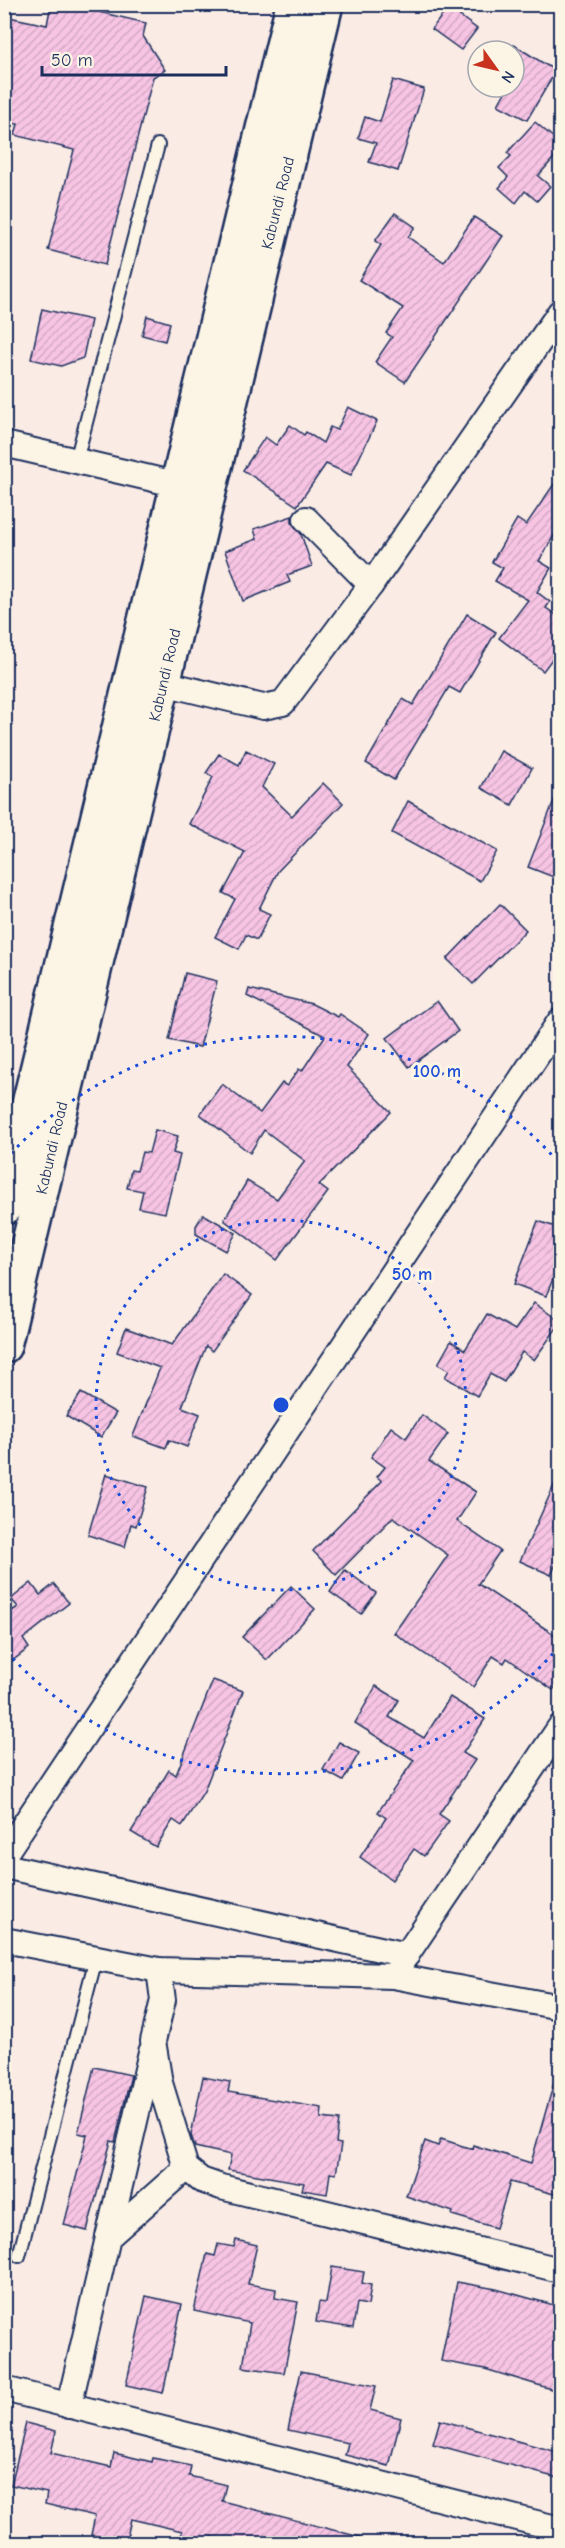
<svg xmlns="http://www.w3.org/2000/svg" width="565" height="2548" font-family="'Comic Neue',sans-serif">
<defs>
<pattern id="building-hatch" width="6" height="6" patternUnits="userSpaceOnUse" patternTransform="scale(1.5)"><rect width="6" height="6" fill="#f7c4e3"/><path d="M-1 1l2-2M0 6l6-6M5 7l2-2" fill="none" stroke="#d3a9c5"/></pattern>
</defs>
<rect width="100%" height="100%" fill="#fbebe5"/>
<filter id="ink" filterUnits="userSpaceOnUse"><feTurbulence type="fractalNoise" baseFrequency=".0167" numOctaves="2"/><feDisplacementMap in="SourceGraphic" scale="12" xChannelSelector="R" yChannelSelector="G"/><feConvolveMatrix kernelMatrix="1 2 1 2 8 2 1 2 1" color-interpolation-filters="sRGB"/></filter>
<g filter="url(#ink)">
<g fill="url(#building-hatch)" stroke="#1b2f5e" stroke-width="1.5">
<path d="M51 4H65L146 23 143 36 165 70 153 77 105 265 48 250 74 150 15 135 18 124 4 122V16L47 25Z"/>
<path d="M448 7 477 29 461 50 432 29Z"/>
<path d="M514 45 556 71 527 120 498 105 508 87H514Z"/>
<path d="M393 80 424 89 398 171 369 162 376 143 358 138 365 117 380 122Z"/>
<path d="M535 122 561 144V150L538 176 550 186 537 201 525 191 516 203 499 188 508 177 499 168 511 156 507 153Z"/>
<path d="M395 213 415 227 408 237 444 262 474 217 503 236 405 382 375 362 392 337 386 333 403 308 359 280 381 245 375 241Z"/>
<path d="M42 309 91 320 83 358 61 366 31 359Z"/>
<path d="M147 316 170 323 165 341 142 335Z"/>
<path d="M348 407 377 421 351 475 326 464 297 506 243 470 265 437 276 445 290 425 304 435 306 432 323 443 330 427 337 430Z"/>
<path d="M561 474V524L539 561 551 568 537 592 550 602 546 608 561 618V647L543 671 499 638 528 600 495 581 503 568 492 562 517 519 526 525Z"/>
<path d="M292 516V523L301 534 312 566 287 575 290 582 243 601 225 551 257 539 254 529Z"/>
<path d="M467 614 496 632 460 693 449 687 394 780 366 763 403 699 413 705Z"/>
<path d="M246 750 274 764 262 787 292 816 323 783 343 803 278 871 259 909 270 914 257 940 246 935 239 949 215 937 235 899 223 893 245 852 189 824 213 777 206 773 219 754 239 765Z"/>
<path d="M501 751 532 768 512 805 481 788Z"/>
<path d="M559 788 561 789V880L528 867Z"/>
<path d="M408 801 497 851 480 881 392 833Z"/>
<path d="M500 904 526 930 473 984 447 959Z"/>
<path d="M185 973 217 981 200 1047 169 1040Z"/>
<path d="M249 989 312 1004 338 1017 340 1014 369 1034 347 1067 391 1112 319 1185 328 1192 277 1260 224 1220 247 1181 277 1199 305 1161 264 1130 250 1153 200 1114 222 1084 260 1113 282 1083 287 1086 299 1069 302 1071 325 1036 247 996Z"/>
<path d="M437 1001 458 1031 409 1067 387 1038Z"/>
<path d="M155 1130 178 1136 173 1153 180 1155 165 1213 139 1208 143 1191 127 1188 131 1170 137 1171 142 1152 149 1153Z"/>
<path d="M203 1214 236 1233 226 1251 196 1234V1226Z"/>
<path d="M538 1221 561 1229V1259L546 1296 514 1284Z"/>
<path d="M223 1274 252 1295 212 1351 206 1346 182 1407 200 1414 187 1447 169 1440 166 1448 133 1436 160 1368 117 1352 126 1328 172 1345Z"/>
<path d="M534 1303 561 1322 534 1360 522 1352 504 1382 490 1374 477 1396 445 1377 449 1370 438 1364 451 1341 465 1350 487 1314 515 1330Z"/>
<path d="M81 1393 116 1413 101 1437 66 1416Z"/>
<path d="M422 1415 448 1434 429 1461 476 1492 457 1521 500 1551 478 1584 561 1639V1679L553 1690 507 1658 504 1663 493 1656 473 1687 394 1633 448 1555 393 1517 336 1575 313 1551 382 1481 377 1477 385 1467 371 1457 391 1427 406 1438Z"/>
<path d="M561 1470V1553L551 1575 520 1561Z"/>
<path d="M106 1474 148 1487 136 1526 131 1524 125 1547 88 1535Z"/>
<path d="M345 1570 376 1593 361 1614 330 1592Z"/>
<path d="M31 1583 40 1595 54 1584 69 1603 23 1639 29 1648 12 1661 4 1654V1616L18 1607 11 1599Z"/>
<path d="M291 1586 315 1609 267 1660 242 1637Z"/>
<path d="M213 1680 243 1691 204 1791 182 1826 173 1820 156 1847 131 1832 169 1770 176 1775Z"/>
<path d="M376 1686 399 1700 389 1717 424 1738 450 1697 485 1719 463 1753 475 1760 439 1814 449 1821 424 1856 414 1849 392 1880 360 1857 386 1818 378 1812 414 1760 355 1723Z"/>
<path d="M339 1742 359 1753 343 1781 323 1770Z"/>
<path d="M94 2067 131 2075 115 2142 111 2141 87 2231 64 2225 87 2135 78 2133Z"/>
<path d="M203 2077 230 2082 228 2092 322 2108 321 2118 339 2120 336 2143 341 2144 336 2174 330 2173 327 2194 302 2190 304 2183 228 2170 231 2155 195 2147 191 2135Z"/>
<path d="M555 2079 561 2080V2196L510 2182 496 2228 452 2215 453 2212 406 2196 425 2141 438 2146 441 2139 472 2149 473 2145 531 2163Z"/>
<path d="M236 2240 257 2245 248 2284 276 2289 275 2298 298 2302 284 2373 243 2367 250 2323 194 2311 207 2254 215 2256 218 2244 234 2247Z"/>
<path d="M332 2267 364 2272 362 2283 371 2285 368 2305 357 2303 353 2328 316 2322 319 2302 326 2303Z"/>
<path d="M457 2282 496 2289 561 2307V2392L485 2369 441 2361Z"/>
<path d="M146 2296 182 2304 163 2393 126 2385Z"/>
<path d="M301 2371 376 2386 370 2410 401 2418 389 2466 345 2455 348 2443 288 2430Z"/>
<path d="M440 2420 561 2453V2479L433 2444Z"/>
<path d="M26 2423 56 2431 51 2453 111 2467 114 2453 152 2462 153 2458 191 2466 189 2476 226 2485 222 2501 360 2537 359 2544H238L212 2537 210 2544H199L180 2539 182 2531 131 2519 126 2542 91 2535 95 2516 45 2504 47 2493 11 2485Z"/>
</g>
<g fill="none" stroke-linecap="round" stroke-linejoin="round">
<defs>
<g id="lane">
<path d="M76 461 158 145"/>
<path d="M19 2256 96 1958"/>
</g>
<g id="street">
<path d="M4 444 192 488"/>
<path d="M306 519 371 585"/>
<path d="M163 683 263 707 283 703 371 585 560 312"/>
<path d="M4 1855 560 1021"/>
<path d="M4 1866 407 1955"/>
<path d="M4 1940 159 1970 393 1976 560 2007"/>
<path d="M399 1966 560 1727"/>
<path d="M159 1970 163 2000 153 2041 160 2083 186 2168 201 2180 221 2187 560 2270"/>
<path d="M108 2237 186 2168"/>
<path d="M4 2389 560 2529"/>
<path d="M69 2406 151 2052"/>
</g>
<g id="secondary">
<path d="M4 1208 293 4"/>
<path d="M4 1346 326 4"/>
</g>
</defs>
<use href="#lane" stroke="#1b2f5e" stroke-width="16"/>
<use href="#street" stroke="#1b2f5e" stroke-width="28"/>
<use href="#secondary" stroke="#1b2f5e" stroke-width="38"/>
<use href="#lane" stroke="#fcf5e5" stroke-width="12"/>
<use href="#street" stroke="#fcf5e5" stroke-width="24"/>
<use href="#secondary" stroke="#fcf5e5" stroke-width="33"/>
</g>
</g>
<g fill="none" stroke="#1d4ed8" stroke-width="3" stroke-dasharray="3 6">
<circle cx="281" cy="1405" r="185"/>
<path d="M559 1647A369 369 0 0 1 5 1650M5 1160A369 369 0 0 1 559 1163"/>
</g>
<g text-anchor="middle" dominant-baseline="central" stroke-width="6" stroke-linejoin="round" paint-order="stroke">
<g font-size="16" fill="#1b2f5e" stroke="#fcf5e5">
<text transform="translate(278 203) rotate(-76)">Kabundi Road</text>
<text transform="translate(165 675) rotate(-77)">Kabundi Road</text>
<text transform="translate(52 1148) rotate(-77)">Kabundi Road</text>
</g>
</g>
<circle cx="281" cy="1405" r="9" fill="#1d4ed8" stroke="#fcf5e5" stroke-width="3"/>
<g font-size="18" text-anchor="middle" font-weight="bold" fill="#1d4ed8" stroke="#fcf5e5" stroke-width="6" stroke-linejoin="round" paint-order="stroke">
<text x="437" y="1077">100 m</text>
<text x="412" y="1280">50 m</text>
</g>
<rect width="565" height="2548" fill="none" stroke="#fcf5e5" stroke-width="24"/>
<rect x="12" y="12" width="541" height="2524" fill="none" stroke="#1b2f5e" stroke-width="2" filter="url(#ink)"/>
<g transform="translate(496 69) rotate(124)"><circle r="28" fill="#fcf5e5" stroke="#a2a6af" stroke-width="1.5"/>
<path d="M0-4.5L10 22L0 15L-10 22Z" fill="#c8321e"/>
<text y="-9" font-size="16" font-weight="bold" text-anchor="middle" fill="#1b2f5e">N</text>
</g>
<path d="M42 66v9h184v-9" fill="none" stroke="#1b2f5e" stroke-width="3"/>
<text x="51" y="66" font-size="18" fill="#1b2f5e" stroke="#fcf5e5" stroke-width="4.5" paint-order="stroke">50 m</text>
</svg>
